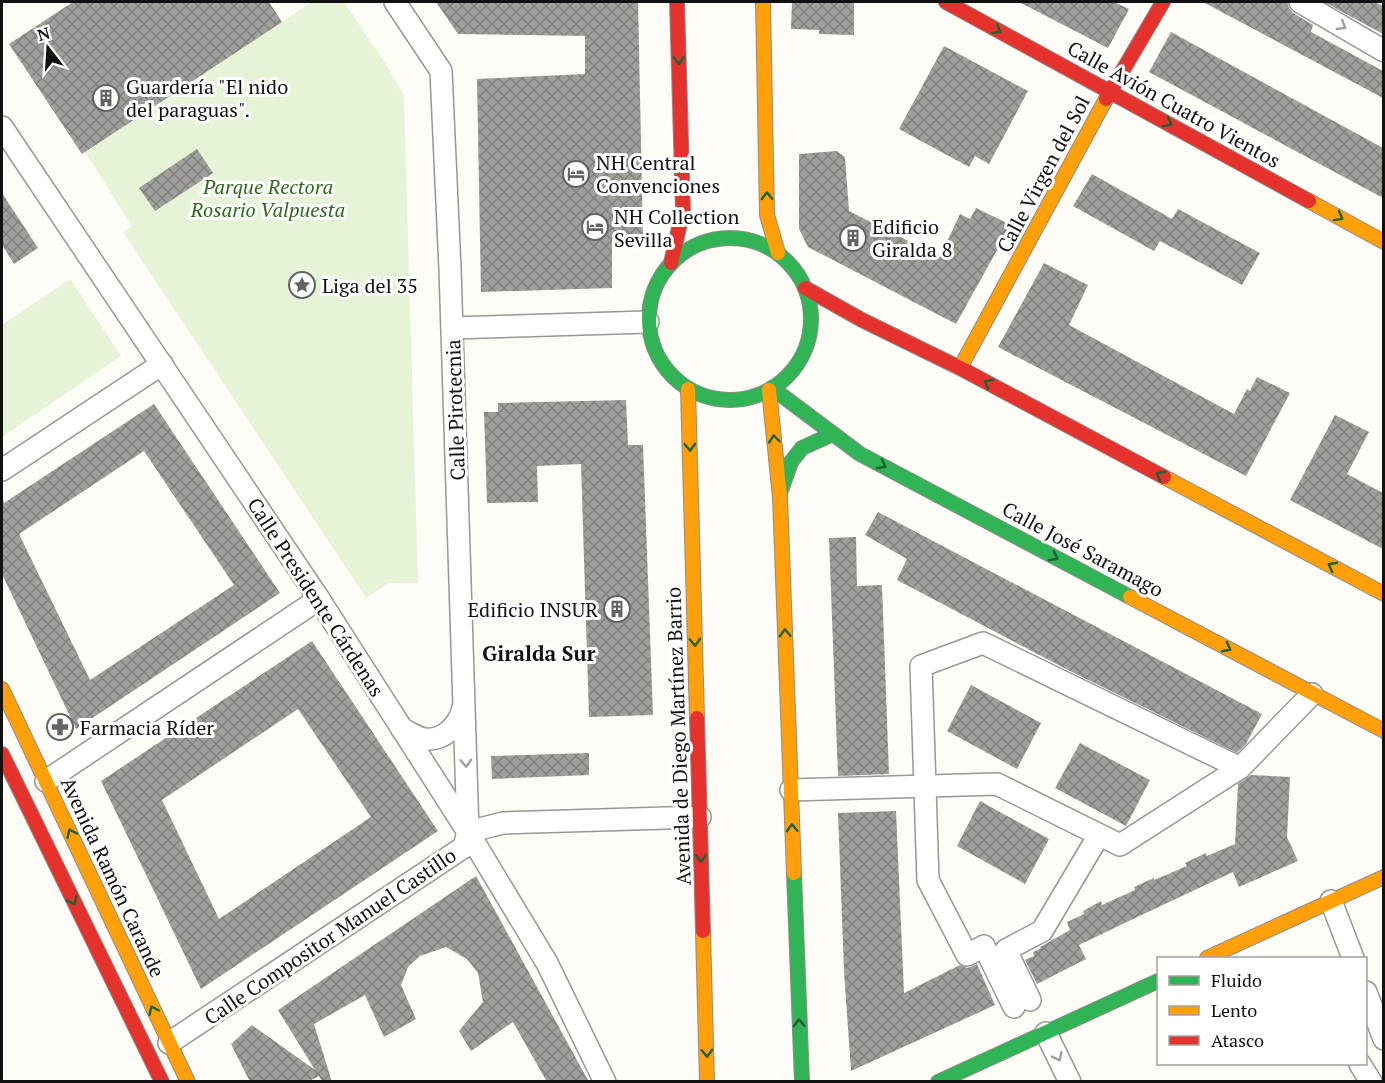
<svg xmlns="http://www.w3.org/2000/svg" width="1385" height="1083" font-family="'PT Serif',serif">
<defs>
<pattern id="building-cross-hatch" width="8" height="8" patternUnits="userSpaceOnUse" patternTransform="scale(1.5)"><rect width="8" height="8" fill="#a19f9c"/><path d="M0 0l8 8M0 8l8-8" fill="none" stroke="#82807e"/></pattern>
</defs>
<rect width="100%" height="100%" fill="#fdfcf7"/>
<g fill="#e7f3d7">
<path d="M312 2H344L389 69 404 96 418 583H389L366 598 123 232 132 226 85 152Z"/>
<path d="M70 279 121 356 2 437V325Z"/>
</g>
<g fill="url(#building-cross-hatch)" fill-rule="evenodd">
<path d="M73 2H269L282 22 82 154 9 44Z"/>
<path d="M436 2H638L643 238 612 239V288L481 292 477 79 585 74V36L458 34Z"/>
<path d="M792 2H854V35L819 34V30L791 29Z"/>
<path d="M1019 2H1114L1129 9 1108 48Z"/>
<path d="M1203 2H1287L1289 8 1293 13 1313 25 1311 32 1383 71V98Z"/>
<path d="M1324 2H1374L1383 6V34Z"/>
<path d="M1171 32 1383 148V198L1149 72Z"/>
<path d="M944 46 1028 91 989 164 975 156 969 167 899 129Z"/>
<path d="M197 149 213 173 155 211 139 188Z"/>
<path d="M837 151 845 157 849 211 940 257 960 214 970 219 976 208 1011 225 956 324 808 247 799 229V154Z"/>
<path d="M1092 174 1172 219 1178 209 1260 253 1242 285 1160 241 1154 251 1073 206Z"/>
<path d="M2 193 38 248 14 264 2 245Z"/>
<path d="M1044 263 1088 285 1069 325 1234 414 1247 389 1250 391 1257 377 1290 393 1246 476 998 347Z"/>
<path d="M626 400 628 445H643L653 715 589 717 581 464 537 466 538 502 487 503 484 412H498V403Z"/>
<path d="M154 404 280 593 76 729 2 574V497L4 503ZM144 451 234 585 90 680 19 534Z"/>
<path d="M1335 415 1369 432 1347 474 1383 493V549L1290 500Z"/>
<path d="M878 512 1262 714 1246 744 1237 753 1068 670 897 580 907 559 865 535Z"/>
<path d="M856 537 857 586 882 585 889 774 838 776 829 538Z"/>
<path d="M312 641 438 831 201 989 101 781ZM298 709 371 817 219 919 162 800Z"/>
<path d="M971 685 1041 723 1017 769 947 731Z"/>
<path d="M1080 743 1150 780 1126 826 1055 788Z"/>
<path d="M589 753V775L492 779 491 756Z"/>
<path d="M1251 775 1290 777 1287 837 1298 861 1239 887 1233 872 1131 920 1079 945 1086 959 1037 984 1025 960 1034 956 1033 952 1041 948 1040 947 1070 930 1067 922 1084 914 1083 911 1101 901 1102 905 1135 890 1134 887 1154 878V880L1187 866 1185 863 1206 853 1207 856 1235 844 1238 784Z"/>
<path d="M980 801 1049 839 1025 884 957 846Z"/>
<path d="M896 811 904 993 960 965 967 968 977 964 995 1005 851 1071 844 971 838 813Z"/>
<path d="M476 876 589 1082H547L513 1022 471 1051 459 1031 483 1002 478 973 467 959 446 947 420 956 408 967 401 985 416 1019 384 1037 365 995 314 1024 332 1082H322L319 1076 307 1082H250L231 1044 252 1025 315 1070 278 1010Z"/>
</g>
<g fill="none" stroke-linecap="round" stroke-linejoin="round">
<defs>
<g id="street">
<path d="M1300 2 1384 51"/>
<path d="M2 127 319 599 468 832 547 963 605 1082"/>
<path d="M452 328 648 322"/>
<path d="M2 470 162 364"/>
<path d="M402 729C409 732 417 738 425 739 444 741 459 725 463 708"/>
<path d="M46 781 319 599"/>
<path d="M791 790 997 784 1120 845 1240 768 1312 694"/>
<path d="M468 832 503 823 700 817"/>
<path d="M1331 901 1353 958"/>
<path d="M1366 992 1384 1039"/>
<path d="M1030 1000 1006 950 1042 931 1099 835"/>
<path d="M1014 1007 984 946 967 955 928 880 921 666 983 643 1240 768"/>
<path d="M1046 1033 1070 1082"/>
<path d="M169 1043 464 847 468 832 450 269 441 71 395 2"/>
<path d="M1360 1064 1371 1082"/>
</g>
<g id="fast">
<circle cx="730" cy="319" r="81"/>
<path d="M772 388 860 454 1130 597"/>
<path d="M780 493 791 462 802 448 833 434"/>
<path d="M794 873 802 1082"/>
<path d="M938 1082 1158 981"/>
</g>
<g id="slow">
<path d="M763 2 767 215 778 253"/>
<path d="M1309 201 1384 242"/>
<path d="M960 368 1106 99"/>
<path d="M688 389 697 718"/>
<path d="M769 390 780 497 794 873"/>
<path d="M1164 477 1384 594"/>
<path d="M1130 597 1384 731"/>
<path d="M2 689 188 1082"/>
<path d="M703 931 707 1082"/>
<path d="M1207 958 1384 877"/>
</g>
<g id="jam">
<path d="M946 2 1309 201"/>
<path d="M1106 99 1163 2"/>
<path d="M671 263 683 210 677 2"/>
<path d="M805 288 862 320 960 368 1164 477"/>
<path d="M697 718 703 931"/>
<path d="M2 754 162 1082"/>
</g>
</defs>
<use href="#street" stroke="#979795" stroke-width="24"/>
<use href="#fast" stroke="#8e8d8b" stroke-width="16"/>
<use href="#slow" stroke="#8e8d8b" stroke-width="16"/>
<use href="#jam" stroke="#8e8d8b" stroke-width="16"/>
<use href="#street" stroke="#fffffe" stroke-width="21"/>
<use href="#fast" stroke="#30b455" stroke-width="14"/>
<use href="#slow" stroke="#ff9f0a" stroke-width="14"/>
<use href="#jam" stroke="#e5322d" stroke-width="14"/>
</g>
<defs><path id="oneway-chevron" d="M-2-3.5L2.5 0L-2 3.5" fill="none" stroke-width="1.6" stroke-linecap="round" stroke-linejoin="round" transform="scale(1.5)"/></defs>
<g stroke="#a0a09f">
<use href="#oneway-chevron" transform="translate(1342 26) rotate(31)"/>
<use href="#oneway-chevron" transform="translate(466 763) rotate(88)"/>
<use href="#oneway-chevron" transform="translate(1058 1057) rotate(64)"/>
</g>
<g stroke="#206233">
<use href="#oneway-chevron" transform="translate(997 30) rotate(29)"/>
<use href="#oneway-chevron" transform="translate(679 60) rotate(88)"/>
<use href="#oneway-chevron" transform="translate(1168 123) rotate(29)"/>
<use href="#oneway-chevron" transform="translate(767 196) rotate(-91)"/>
<use href="#oneway-chevron" transform="translate(1339 217) rotate(29)"/>
<use href="#oneway-chevron" transform="translate(988 383) rotate(-152)"/>
<use href="#oneway-chevron" transform="translate(774 439) rotate(-96)"/>
<use href="#oneway-chevron" transform="translate(690 447) rotate(88)"/>
<use href="#oneway-chevron" transform="translate(882 465) rotate(28)"/>
<use href="#oneway-chevron" transform="translate(1160 475) rotate(-152)"/>
<use href="#oneway-chevron" transform="translate(1054 557) rotate(28)"/>
<use href="#oneway-chevron" transform="translate(1332 566) rotate(-152)"/>
<use href="#oneway-chevron" transform="translate(785 633) rotate(-92)"/>
<use href="#oneway-chevron" transform="translate(695 642) rotate(88)"/>
<use href="#oneway-chevron" transform="translate(1227 648) rotate(28)"/>
<use href="#oneway-chevron" transform="translate(792 828) rotate(-92)"/>
<use href="#oneway-chevron" transform="translate(71 833) rotate(-115)"/>
<use href="#oneway-chevron" transform="translate(701 858) rotate(88)"/>
<use href="#oneway-chevron" transform="translate(73 901) rotate(64)"/>
<use href="#oneway-chevron" transform="translate(153 1010) rotate(-115)"/>
<use href="#oneway-chevron" transform="translate(799 1023) rotate(-92)"/>
<use href="#oneway-chevron" transform="translate(707 1053) rotate(88)"/>
</g>
<defs>
<symbol id="building-ring" viewBox="-11 -11 22 22"><circle r="9.5" fill="#fff" stroke="#646362" stroke-width="1.5"/><path d="M-4-6H4V6H1V3H-1V6H-4ZM-2.5-4.3h1.7v1.8h-1.7ZM.8-4.3h1.7v1.8H.8ZM-2.5-1h1.7V.8h-1.7ZM.8-1h1.7V.8H.8Z" fill="#646362"/></symbol>
<symbol id="hotel-ring" viewBox="-11 -11 22 22"><circle r="9.5" fill="#fff" stroke="#646362" stroke-width="1.5"/><path d="M-6-4.5h1.5V1H6V5H4.5V3h-9V5H-6ZM-4 0a1.8 1.8 0 1 1 3.6 0ZM.5 0V-2.5h3Q6-2.5 6 0Z" fill="#646362"/></symbol>
<symbol id="sight-ring" viewBox="-11 -11 22 22"><circle r="9.5" fill="#fff" stroke="#646362" stroke-width="1.5"/><path d="M0-6L1.8-2.2L6-1.7L2.9 1.2L3.7 5.4L0 3.3L-3.7 5.4L-2.9 1.2L-6-1.7L-1.8-2.2Z" fill="#646362"/></symbol>
<symbol id="pharmacy-ring" viewBox="-11 -11 22 22"><circle r="9.5" fill="#fff" stroke="#646362" stroke-width="1.5"/><path d="M-2-6h4v4h4v4h-4v4h-4v-4h-4v-4h4Z" fill="#646362"/></symbol>
</defs>
<g fill-rule="evenodd">
<use href="#building-ring" x="91" y="83" width="30" height="30"/>
<use href="#hotel-ring" x="561" y="159" width="30" height="30"/>
<use href="#hotel-ring" x="580" y="212" width="30" height="30"/>
<use href="#building-ring" x="838" y="223" width="30" height="30"/>
<use href="#sight-ring" x="287" y="270" width="30" height="30"/>
<use href="#building-ring" x="602" y="594" width="30" height="30"/>
<use href="#pharmacy-ring" x="45" y="712" width="30" height="30"/>
</g>
<g text-anchor="middle" dominant-baseline="central" stroke-width="6" stroke-linejoin="round" paint-order="stroke">
<g font-size="20" fill="#111" stroke="#fff" text-anchor="start">
<text x="126" y="86">Guardería "El nido<tspan x="126" dy="23">del paraguas".</tspan></text>
<text x="596" y="162">NH Central<tspan x="596" dy="23">Convenciones</tspan></text>
<text x="614" y="216">NH Collection<tspan x="614" dy="23">Sevilla</tspan></text>
<text x="872" y="226">Edificio<tspan x="872" dy="23">Giralda 8</tspan></text>
<text x="322" y="285">Liga del 35</text>
<text x="598" y="609" text-anchor="end">Edificio INSUR</text>
<text x="80" y="727">Farmacia Ríder</text>
</g>
<g font-size="20" fill="#111" stroke="#fff">
<text transform="translate(1174 104) rotate(29)">Calle Avión Cuatro Vientos</text>
<text transform="translate(1043 174) rotate(-62)">Calle Virgen del Sol</text>
<text transform="translate(455 410) rotate(-92)">Calle Pirotecnia</text>
<text transform="translate(1083 549) rotate(28)">Calle José Saramago</text>
<text transform="translate(316 597) rotate(57)">Calle Presidente Cárdenas</text>
<text transform="translate(678 736) rotate(-92)">Avenida de Diego Martínez Barrio</text>
<text transform="translate(113 877) rotate(65)">Avenida Ramón Carande</text>
<text transform="translate(330 936) rotate(-34)">Calle Compositor Manuel Castillo</text>
</g>
<g font-size="20" font-style="italic" fill="#2f6b1f" stroke="#fff">
<text x="268" y="186">Parque Rectora<tspan x="268" dy="23">Rosario Valpuesta</tspan></text>
</g>
<g font-size="21" font-weight="bold" fill="#111" stroke="#fff">
<text x="539" y="653">Giralda Sur</text>
</g>
</g>
<rect width="1385" height="1083" fill="none" stroke="#111111" stroke-width="6"/>
<rect x="1157" y="957" width="210" height="108" fill="#ffffff" stroke="#a0a0a0" stroke-width="1.5"/>
<rect x="1169" y="976" width="30" height="9" fill="#30b455" stroke="#a0a0a0" stroke-width="1.5"/>
<text x="1211" y="987" font-size="18" fill="#111111">Fluido</text>
<rect x="1169" y="1006" width="30" height="9" fill="#ff9f0a" stroke="#a0a0a0" stroke-width="1.5"/>
<text x="1211" y="1017" font-size="18" fill="#111111">Lento</text>
<rect x="1169" y="1036" width="30" height="9" fill="#e5322d" stroke="#a0a0a0" stroke-width="1.5"/>
<text x="1211" y="1047" font-size="18" fill="#111111">Atasco</text>
<g transform="translate(48 48) rotate(343)" stroke="#ffffff" stroke-width="4.5" paint-order="stroke">
<path d="M0-4.5L10 22L0 15L-10 22Z" fill="#111111"/>
<text y="-9" font-size="16" font-weight="bold" text-anchor="middle" fill="#111111">N</text>
</g>
</svg>
